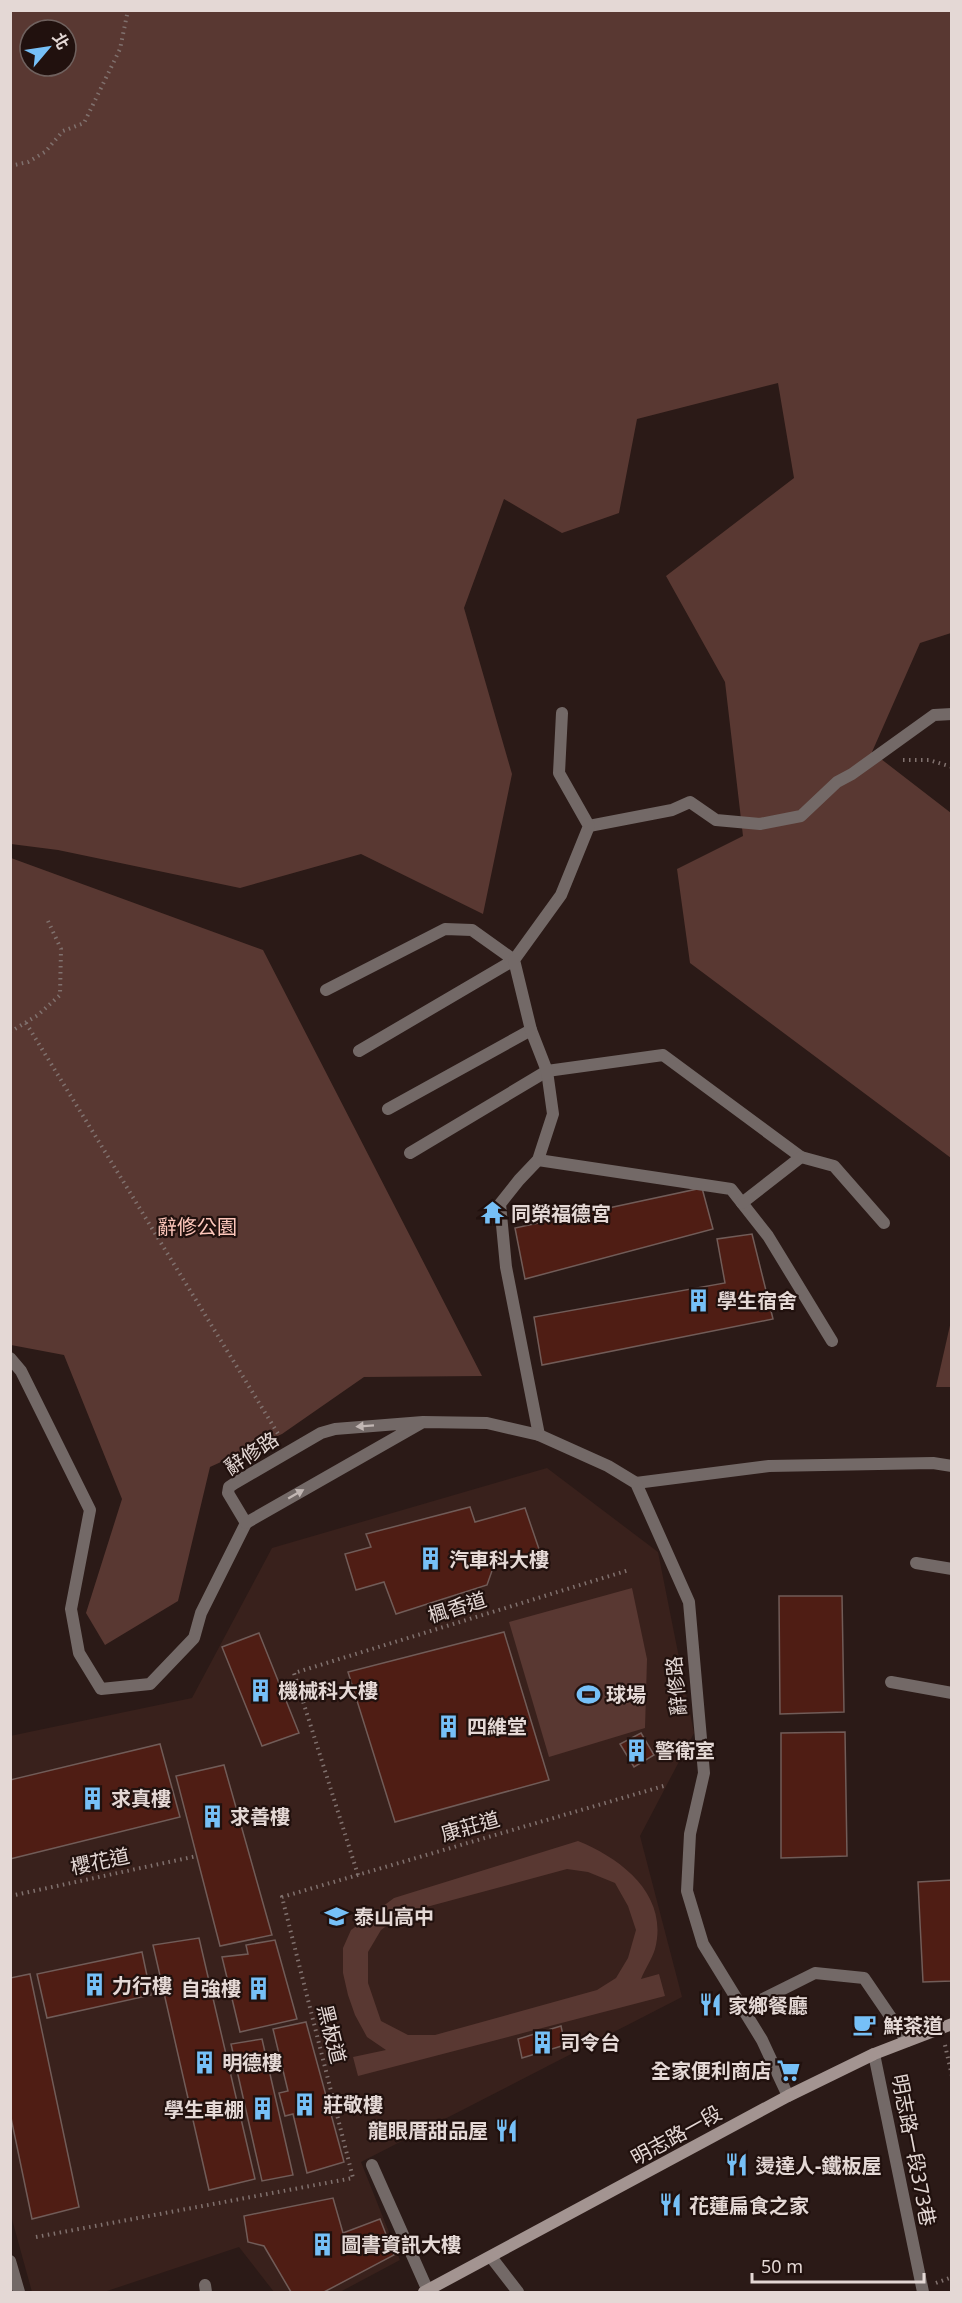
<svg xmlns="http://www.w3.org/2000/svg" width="962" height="2303" font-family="'Noto Sans','Noto Sans TC',sans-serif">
<rect width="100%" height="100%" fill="#2b1a17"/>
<path fill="#39211c" d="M547 1468 658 1552 694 1733 640 1836 682 1997 361 2162 400 2260 340 2292H274L239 2247 104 2292H32L10 2212V1736L192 1698 272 1548Z"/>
<g fill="#593832" fill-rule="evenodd">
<path d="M11 11H951V633L920 643 872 752 951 813V1158L690 963 677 869 743 836 725 682 666 576 794 478 778 383 637 419 619 513 562 533 504 499 464 608 512 774 483 914 361 854 240 888 58 850 11 844ZM30 30H66V66H30Z"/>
<path d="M11 858 263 950 482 1376 364 1377 282 1434 210 1467 178 1601 105 1645 86 1613 122 1499 64 1355 11 1345Z"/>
<path d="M951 1321V1387H936Z"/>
<path d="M632 1588 647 1659 645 1728 549 1757 509 1622Z"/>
<path d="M578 1841C622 1859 669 1895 655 1949 652 1959 645 1969 641 1979L659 1974 665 1996 358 2076 353 2057 386 2050 367 2037 355 2015 348 1995 343 1973V1948L351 1930 394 1898ZM567 1869 588 1872 615 1883 628 1906 636 1930 628 1958 616 1978 597 1990 435 2035H408L381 2021 368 1983V1952L381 1930 404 1913Z"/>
</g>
<g fill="#4f1d14" stroke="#715c58" stroke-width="1.5">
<path d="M702 1188 713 1229 525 1279 515 1228Z"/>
<path d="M752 1234 773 1319 542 1365 534 1317 725 1283 717 1239Z"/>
<path d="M470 1507 475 1522 525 1508 540 1552 494 1565 487 1585 396 1614 384 1582 356 1590 345 1554 371 1547 366 1534Z"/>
<path d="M779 1596H842L844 1712 780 1714Z"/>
<path d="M504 1632 549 1780 395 1822 348 1672Z"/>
<path d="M259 1633 299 1733 262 1746 222 1647Z"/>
<path d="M845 1732 847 1856 781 1858V1733Z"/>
<path d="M641 1733 654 1755 634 1767 620 1744Z"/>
<path d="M160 1744 180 1817 10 1859V1780Z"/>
<path d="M224 1765 272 1935 220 1946 176 1776Z"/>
<path d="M952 1880V1981L923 1982 918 1882Z"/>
<path d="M199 1938 255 2179 209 2190 153 1945Z"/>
<path d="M275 1940 297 2019 240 2032 222 1957 248 1954 246 1945Z"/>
<path d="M142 1952 151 1995 47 2018 37 1974Z"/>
<path d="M30 1974 79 2207 32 2219 10 2113V1978Z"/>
<path d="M306 2022 344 2162 307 2173 293 2114 285 2116 279 2093 288 2091 273 2029Z"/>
<path d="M561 2026 565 2045 522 2058 518 2039Z"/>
<path d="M262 2039 293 2175 262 2181 231 2044Z"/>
<path d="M333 2198 343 2233 380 2219 394 2255 324 2292H291L264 2246 248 2242 244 2216Z"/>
</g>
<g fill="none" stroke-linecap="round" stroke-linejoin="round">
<g stroke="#80716e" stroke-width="4" stroke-dasharray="1.5 4.5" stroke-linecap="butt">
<path d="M10 166 28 162 45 152 63 131 84 123 120 49 128 10"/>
<path d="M903 760H929L952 767"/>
<path d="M26 1023 280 1437"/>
<path d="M10 1032 38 1015 60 995 61 949 48 921"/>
<path d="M358 1875 294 1673 629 1570"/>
<path d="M10 1896 197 1856"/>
<path d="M945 2045 952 2076"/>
<path d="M36 2237 353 2178 282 1897 667 1785"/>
<path d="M936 2283 952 2277"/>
</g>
<g stroke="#736967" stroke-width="12">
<path d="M589 826 672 810 690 802 716 820 760 824 801 816 837 782 852 774 934 715 952 714"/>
<path d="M326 990 445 929 472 930 514 960 359 1051"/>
<path d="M388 1109 531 1030"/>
<path d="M410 1153 547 1071 663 1055 801 1157"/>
<path d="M538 1160 731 1189 768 1236 832 1341"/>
<path d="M742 1203 801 1157 834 1166 884 1223"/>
<path d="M10 1358 21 1371 90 1510 71 1609 79 1653 101 1689 150 1684 194 1638 201 1613 246 1523"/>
<path d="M539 1435 506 1267 500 1204 519 1180 538 1160 553 1114 547 1071 531 1030 514 960 561 895 589 826 559 773 562 713"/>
<path d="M636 1483 769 1466 933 1463 952 1466"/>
<path d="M916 1563 952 1569"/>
<path d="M891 1682 952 1693"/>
<path d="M743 2009 815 1973 864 1978 907 2041"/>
<path d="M372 2165 428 2291"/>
<path d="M491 2257 518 2292"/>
<path d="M10 2261 19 2292"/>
<path d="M205 2285 206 2292"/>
</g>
<g stroke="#736967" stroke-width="12">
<path d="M423 1422 246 1523 228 1493 229 1487 235 1483 321 1433 335 1429 423 1422 487 1423 539 1435 608 1466 636 1483 689 1602 704 1773 690 1834 687 1891 703 1944 762 2040 788 2096"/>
<path d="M874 2054 923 2292"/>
</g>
<path stroke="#a39491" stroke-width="12" d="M424 2292 788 2096 874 2054 952 2024"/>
</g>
<defs><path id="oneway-solid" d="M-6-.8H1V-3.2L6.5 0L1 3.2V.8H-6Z" transform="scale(1.5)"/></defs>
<g fill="#c2b7b4">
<use href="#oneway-solid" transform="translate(365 1426) rotate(176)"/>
<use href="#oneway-solid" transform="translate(296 1494) rotate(-30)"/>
</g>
<defs>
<symbol id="temple-bare" viewBox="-9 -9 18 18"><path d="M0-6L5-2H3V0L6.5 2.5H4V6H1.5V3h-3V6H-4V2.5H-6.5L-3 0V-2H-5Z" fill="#76c0f7" stroke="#21110e" stroke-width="2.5" paint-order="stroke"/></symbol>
<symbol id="building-bare" viewBox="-9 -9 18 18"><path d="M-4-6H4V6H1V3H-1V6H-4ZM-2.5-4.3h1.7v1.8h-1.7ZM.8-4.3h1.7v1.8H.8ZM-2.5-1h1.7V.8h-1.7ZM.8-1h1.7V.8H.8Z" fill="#76c0f7" stroke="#21110e" stroke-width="2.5" paint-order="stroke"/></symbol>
<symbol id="stadium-bare" viewBox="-9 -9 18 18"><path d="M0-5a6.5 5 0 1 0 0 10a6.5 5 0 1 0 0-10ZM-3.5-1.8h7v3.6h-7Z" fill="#76c0f7" stroke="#21110e" stroke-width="2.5" paint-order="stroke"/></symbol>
<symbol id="school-bare" viewBox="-9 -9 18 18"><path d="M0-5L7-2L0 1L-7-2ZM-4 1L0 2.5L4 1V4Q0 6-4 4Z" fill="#76c0f7" stroke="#21110e" stroke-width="2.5" paint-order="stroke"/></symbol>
<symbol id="restaurant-bare" viewBox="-9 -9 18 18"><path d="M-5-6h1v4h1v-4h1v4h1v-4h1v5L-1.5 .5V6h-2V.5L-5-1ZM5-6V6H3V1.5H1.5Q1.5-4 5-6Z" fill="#76c0f7" stroke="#21110e" stroke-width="2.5" paint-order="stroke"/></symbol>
<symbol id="cafe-bare" viewBox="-9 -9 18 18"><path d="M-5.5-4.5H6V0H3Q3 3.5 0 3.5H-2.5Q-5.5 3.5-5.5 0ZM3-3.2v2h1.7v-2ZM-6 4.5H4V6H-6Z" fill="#76c0f7" stroke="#21110e" stroke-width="2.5" paint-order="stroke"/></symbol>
<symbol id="supermarket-bare" viewBox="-9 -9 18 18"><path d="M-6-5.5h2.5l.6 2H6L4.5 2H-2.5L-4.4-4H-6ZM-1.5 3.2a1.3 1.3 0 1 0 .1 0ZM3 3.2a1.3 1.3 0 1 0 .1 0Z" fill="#76c0f7" stroke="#21110e" stroke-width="2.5" paint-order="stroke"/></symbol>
</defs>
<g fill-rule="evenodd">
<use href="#temple-bare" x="476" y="1196" width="33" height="33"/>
<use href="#building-bare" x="682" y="1284" width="33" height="33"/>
<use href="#building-bare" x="414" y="1542" width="33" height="33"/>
<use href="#building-bare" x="244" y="1674" width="33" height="33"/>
<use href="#stadium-bare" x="572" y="1678" width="33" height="33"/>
<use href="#building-bare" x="432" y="1710" width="33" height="33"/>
<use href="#building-bare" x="620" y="1734" width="33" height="33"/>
<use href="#building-bare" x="76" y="1782" width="33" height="33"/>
<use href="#building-bare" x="196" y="1800" width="33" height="33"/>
<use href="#school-bare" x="320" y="1900" width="33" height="33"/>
<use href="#building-bare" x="78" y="1968" width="33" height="33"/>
<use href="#building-bare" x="242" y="1972" width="33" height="33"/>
<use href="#restaurant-bare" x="694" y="1988" width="33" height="33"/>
<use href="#cafe-bare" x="848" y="2008" width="33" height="33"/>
<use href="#building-bare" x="526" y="2026" width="33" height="33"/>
<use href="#building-bare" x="188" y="2046" width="33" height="33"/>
<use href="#supermarket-bare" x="772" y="2054" width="33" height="33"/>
<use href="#building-bare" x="288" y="2088" width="33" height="33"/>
<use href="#building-bare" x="246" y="2092" width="33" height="33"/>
<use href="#restaurant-bare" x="490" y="2114" width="33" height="33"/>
<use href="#restaurant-bare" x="720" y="2148" width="33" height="33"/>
<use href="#restaurant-bare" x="654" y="2188" width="33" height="33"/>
<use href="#building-bare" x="306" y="2228" width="33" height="33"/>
</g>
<g text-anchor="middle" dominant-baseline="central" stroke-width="4.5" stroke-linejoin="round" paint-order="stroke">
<g font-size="20" font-weight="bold" fill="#e4d8d5" stroke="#21110e" text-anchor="start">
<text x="511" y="1213">同榮福德宮</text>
<text x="717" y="1300">學生宿舍</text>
<text x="449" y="1559">汽車科大樓</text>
<text x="278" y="1690">機械科大樓</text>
<text x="606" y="1694">球場</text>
<text x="467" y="1726">四維堂</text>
<text x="655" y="1750">警衛室</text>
<text x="111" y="1798">求真樓</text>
<text x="230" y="1816">求善樓</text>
<text x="354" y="1916">泰山高中</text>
<text x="112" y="1985">力行樓</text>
<text x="241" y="1988" text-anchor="end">自強樓</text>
<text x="728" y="2005">家鄉餐廳</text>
<text x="883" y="2025">鮮茶道</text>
<text x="560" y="2042">司令台</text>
<text x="222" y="2062">明德樓</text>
<text x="771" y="2070" text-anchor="end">全家便利商店</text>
<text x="323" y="2104">莊敬樓</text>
<text x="244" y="2109" text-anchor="end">學生車棚</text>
<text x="488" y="2130" text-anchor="end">龍眼厝甜品屋</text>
<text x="755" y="2165">燙達人-鐵板屋</text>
<text x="689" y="2205">花蓮扁食之家</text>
<text x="341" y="2244">圖書資訊大樓</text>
</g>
<g font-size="20" fill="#fdc7bb" stroke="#21110e">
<text x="197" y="1226">辭修公園</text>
</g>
<g font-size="20" fill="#e4d8d5" stroke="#21110e">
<text transform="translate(251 1453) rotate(-33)">辭修路</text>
<text transform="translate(457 1607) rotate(-17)">楓香道</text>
<text transform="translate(676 1686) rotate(-95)">辭修路</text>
<text transform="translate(470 1826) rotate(-16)">康莊道</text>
<text transform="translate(100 1861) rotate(-12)">櫻花道</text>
<text transform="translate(332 2034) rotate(76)">黑板道</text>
<text transform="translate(676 2135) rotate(-29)">明志路一段</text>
<text transform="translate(914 2150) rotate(79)">明志路一段373巷</text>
</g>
</g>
<rect width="962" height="2303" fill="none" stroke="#e4d8d5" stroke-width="24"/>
<g transform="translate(48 48) rotate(61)"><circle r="28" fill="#21110e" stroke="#6f615e" stroke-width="1.5"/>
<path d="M0-4.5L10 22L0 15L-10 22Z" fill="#76c0f7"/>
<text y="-9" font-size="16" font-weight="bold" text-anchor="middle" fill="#e4d8d5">北</text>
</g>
<path d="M752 2273v9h172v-9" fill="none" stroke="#e4d8d5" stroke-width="3"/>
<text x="761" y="2273" font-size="18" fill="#e4d8d5" stroke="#21110e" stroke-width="4.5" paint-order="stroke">50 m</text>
</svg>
